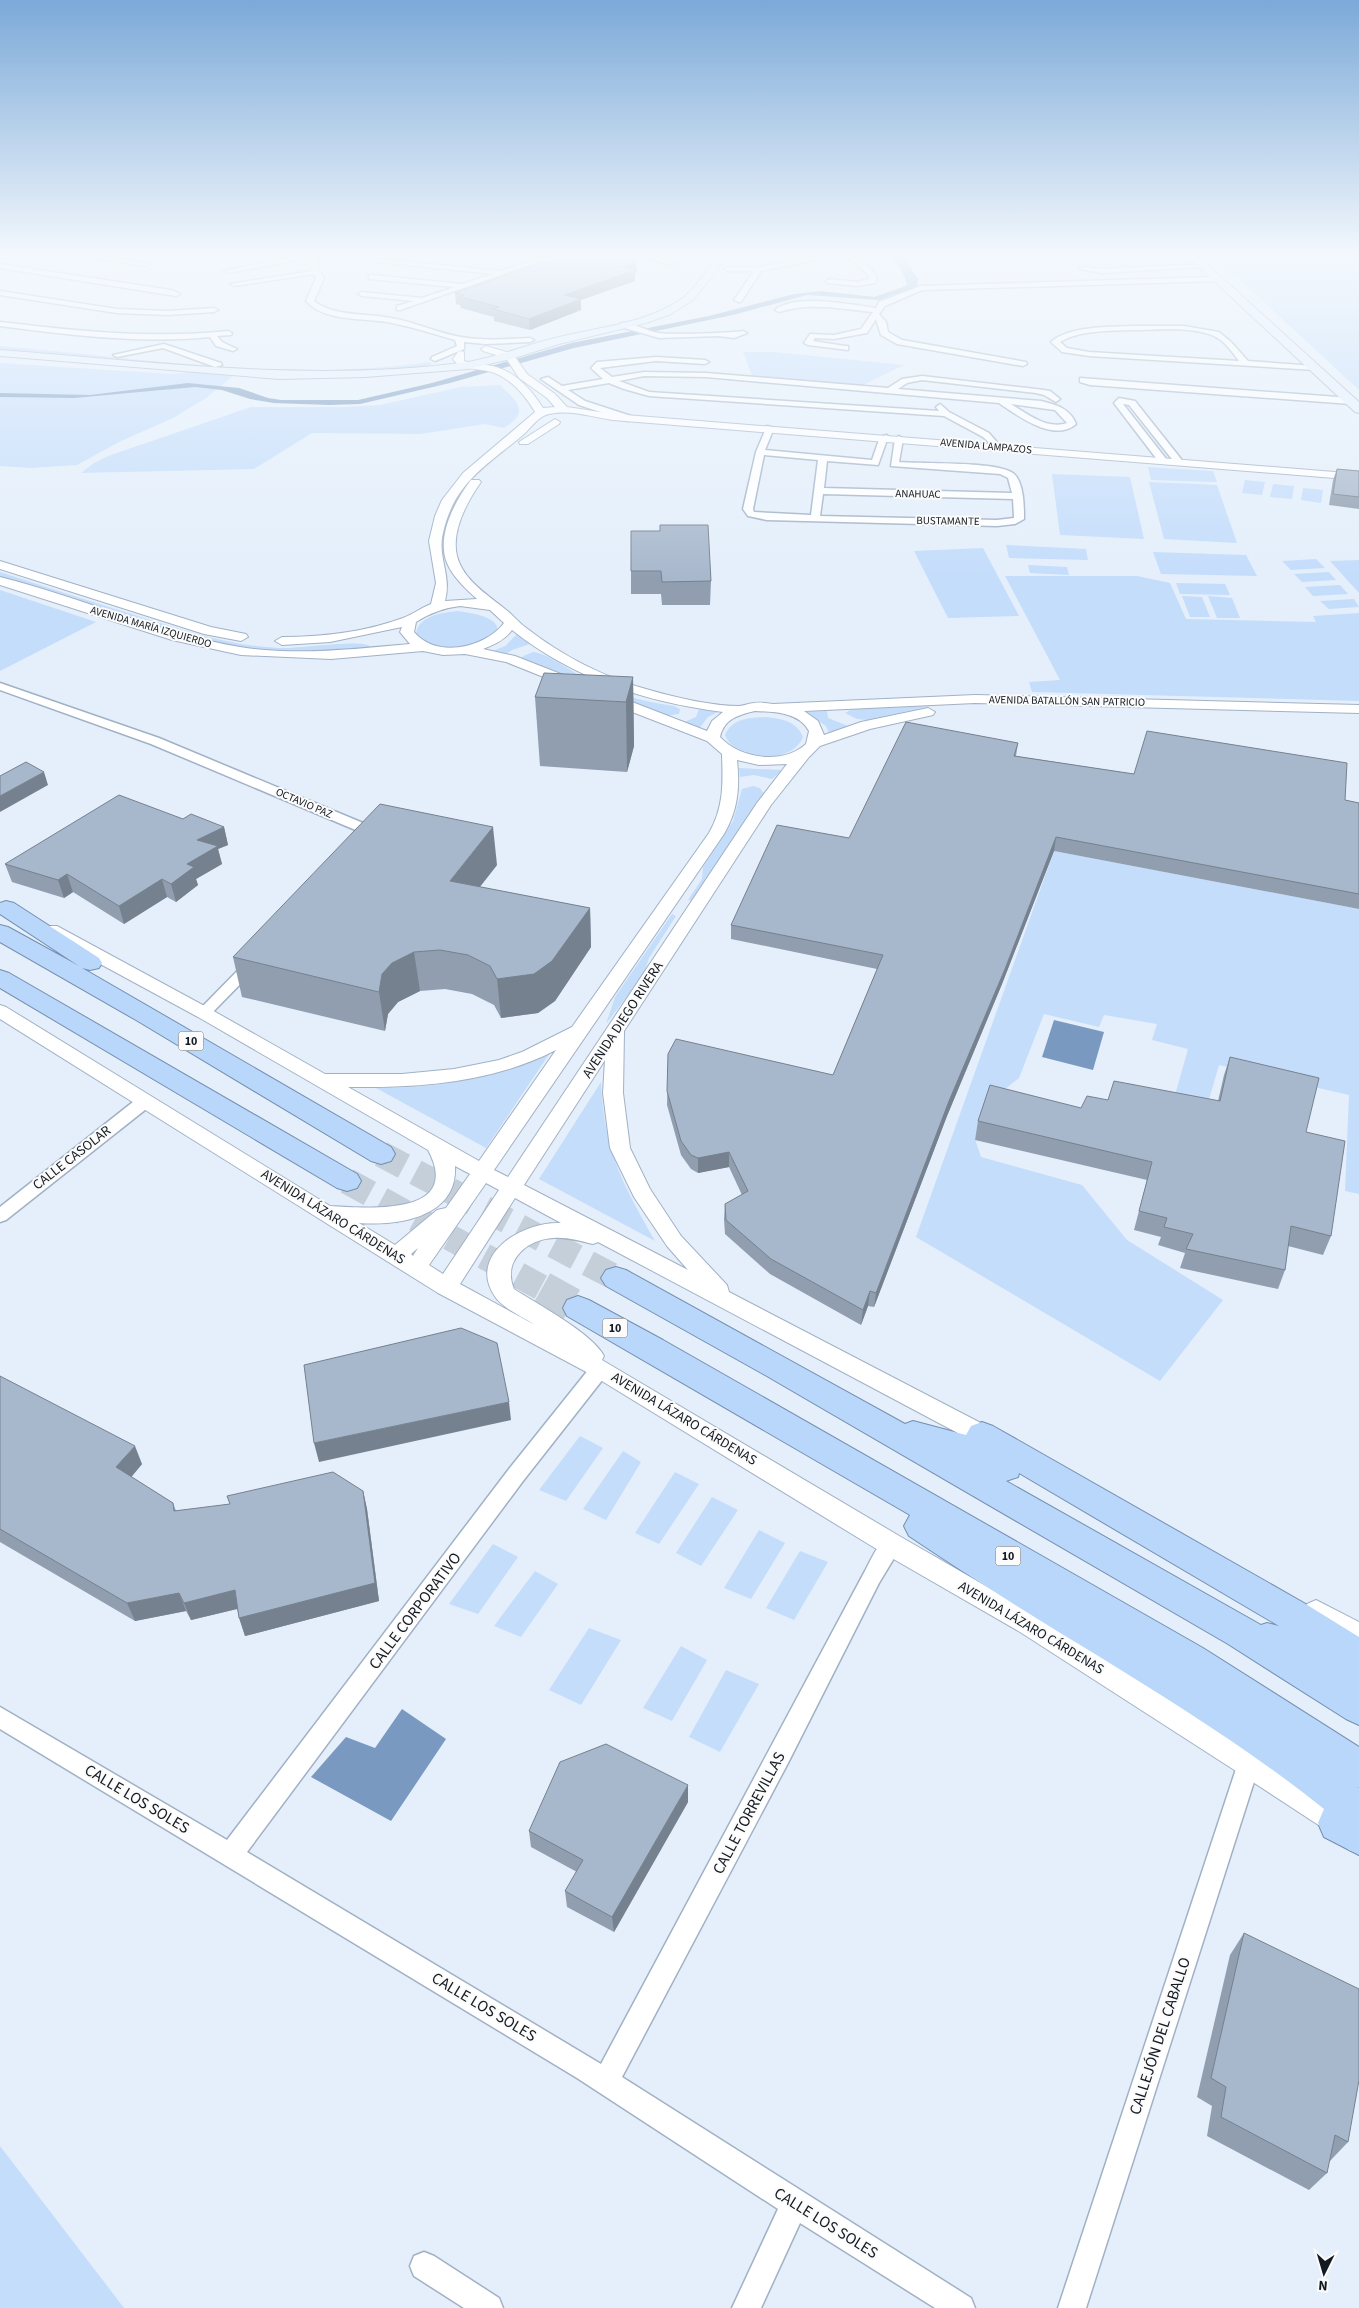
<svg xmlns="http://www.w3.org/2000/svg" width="1359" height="2308" font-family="'Source Sans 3',sans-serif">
<rect width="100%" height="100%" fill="#e4effb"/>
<g fill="#c4ddfb">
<path d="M1214 256H1359V390Z"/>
<path d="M0 346C143 358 285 383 429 362L432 364 424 367 339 373 262 372 0 351Z"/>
<path d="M743 352H775L904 365 859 387 753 378Z"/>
<path d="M0 363 171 374 194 372 234 375 206 398 173 418 119 442 77 465 31 468 0 466Z"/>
<path d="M500 385C517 402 531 411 504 428L485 424 420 434 312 433 254 469 81 473 94 463 108 456 251 407H345L380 405 461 387Z"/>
<path d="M1148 467 1213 471 1217 482 1151 480Z"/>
<path d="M1052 474 1130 477 1144 539 1060 535Z"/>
<path d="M1245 480 1265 482 1262 495 1242 493Z"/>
<path d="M1149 482 1217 485 1237 543 1164 539Z"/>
<path d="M1273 484 1294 486 1292 499 1270 497Z"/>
<path d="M1303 488 1323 490 1321 503 1301 500Z"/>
<path d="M1006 545 1086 549 1088 560 1009 558Z"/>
<path d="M983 548 1019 616 948 618 914 551Z"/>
<path d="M1153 552 1246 555 1257 576 1161 574Z"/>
<path d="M1316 559 1325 568 1291 570 1282 561Z"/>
<path d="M1359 560V593L1330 561Z"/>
<path d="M1028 565 1067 567 1069 575 1030 573Z"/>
<path d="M0 572C46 587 92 602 138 616 185 631 231 646 279 648 296 649 362 639 369 646V649L333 654 247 650 189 637 0 578Z"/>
<path d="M1329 572 1336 580 1302 582 1294 574Z"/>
<path d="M1005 576H1137L1170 583 1186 619 1316 622 1313 616 1359 613V701L1032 692 1029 682 1060 680Z"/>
<path d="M1176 583 1225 584 1230 595 1180 594Z"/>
<path d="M1340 585 1348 594 1313 596 1305 587Z"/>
<path d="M0 590 96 622 0 671Z"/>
<path d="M1182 596 1202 597 1210 617H1190Z"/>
<path d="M1208 596 1232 598 1240 618H1217Z"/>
<path d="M1354 599 1359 607 1329 609 1320 601Z"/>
<path d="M457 611C469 612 517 620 488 639 470 651 429 654 416 633 420 615 442 613 457 611Z"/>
<path d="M517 634 530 644 512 650 500 658 483 655 505 646Z"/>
<path d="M533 652C550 654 571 672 588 680 614 694 645 702 674 706L680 709 679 714 664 716 520 661 523 656Z"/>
<path d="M931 706 867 720 857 719 845 713 852 709Z"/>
<path d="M699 709 718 712 708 717 698 730 682 723 696 717Z"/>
<path d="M827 711 828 718 848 726 830 735 826 726 805 712Z"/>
<path d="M766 717C782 719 797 721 803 737 792 765 735 763 725 735 733 718 749 718 766 717Z"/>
<path d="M739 768 782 770 772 779 754 775 740 777Z"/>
<path d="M753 786 760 788 764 794 693 901 688 900 702 879 703 867 733 821 742 789Z"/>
<path d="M1054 851 1359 909V1194L1345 1191 1349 1095 1219 1065 1208 1103 1175 1095 1188 1049 1152 1040 1157 1024 1104 1015 1099 1027 1044 1014 1019 1078 986 1104 975 1139 981 1157 1082 1185 1127 1240 1223 1300 1160 1381 916 1237Z"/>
<path d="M672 914 676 916 649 958 644 974 606 1024 615 997Z"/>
<path d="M550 1053 486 1148 376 1088C438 1088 494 1079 550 1053Z"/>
<path d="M601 1082C604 1150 622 1183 655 1241L539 1179Z"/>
<path d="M580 1436 603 1448 566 1501 539 1490Z"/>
<path d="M623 1451 641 1462 606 1520 583 1509Z"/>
<path d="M675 1472 699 1484 659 1544 635 1533Z"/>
<path d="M712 1497 738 1510 701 1566 676 1553Z"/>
<path d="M759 1530 785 1543 751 1599 724 1588Z"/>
<path d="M493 1544 518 1557 478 1614 449 1604Z"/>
<path d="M800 1551 828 1562 794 1620 766 1608Z"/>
<path d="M535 1571 558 1584 521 1637 494 1626Z"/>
<path d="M589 1628 621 1640 581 1705 549 1690Z"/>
<path d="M681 1646 707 1660 672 1721 643 1708Z"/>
<path d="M726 1670 759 1684 720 1752 689 1737Z"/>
<path d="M0 2146 124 2308H0Z"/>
</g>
<g fill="#7999c0">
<path d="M892 256H903L918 279 917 287 879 300 807 295 733 315 574 348 450 383 360 404 329 405 274 403 250 399 222 390 195 387 74 398 0 397V393L90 395 188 383 239 388 268 398 281 400H358L432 383 571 343 709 316 794 294 821 291 874 297 906 286 907 283 903 273Z"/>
<path d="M1054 1020 1104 1032 1093 1070 1042 1057Z"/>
<path d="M402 1709 446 1739 391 1821 311 1777 346 1737 375 1748Z"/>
</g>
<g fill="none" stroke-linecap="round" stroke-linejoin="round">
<g stroke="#c5cfda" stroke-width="26" stroke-dasharray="26 13" stroke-linecap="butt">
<path d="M381 1154 616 1278"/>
<path d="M347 1181 544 1289"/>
</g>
<path stroke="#c5cfda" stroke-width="34" stroke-dasharray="34 17" stroke-linecap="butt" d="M542 1288 578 1308"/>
<defs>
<g id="minor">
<path d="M76 256H98L149 264 146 266Z"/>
<path d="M296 256H316L318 269 324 278 314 301C334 317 367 313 391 318 415 322 437 333 461 337 484 341 507 339 530 338L534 340 530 342 485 344 464 342V349L435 361 431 359 432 357 457 346 455 340C434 334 413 327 392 323 365 317 326 323 306 301L316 278 314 274 234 286 230 284 312 271 310 258 228 273 224 271Z"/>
<path d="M495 256H526L538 258 555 256 400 310H397V306L414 301 362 296 358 294 362 292 422 298 455 287 369 279V275H372L462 284 493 274 378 262V260L380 259 500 271 531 261Z"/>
<path d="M643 256H654L676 264 673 266Z"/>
<path d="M820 256H836L761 271 741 302H738L734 300 754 271H728L724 269 728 267H759Z"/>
<path d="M846 256C857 256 872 267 877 278L875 283 857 286 827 283 826 281 830 279 857 282 869 279 868 274Z"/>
<path d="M0 264 171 290 180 294 176 296 0 268Z"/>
<path d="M1201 264 1203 265V267L1102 273 1079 269 1083 267 1102 269Z"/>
<path d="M1215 277 1219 279 1218 281 922 290 885 306 879 314 886 322 888 332 902 340 1026 362 1027 364 1023 366 897 344 881 335 876 319 867 333 834 339 815 338 813 341 845 346H848V350L808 345 804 343 810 334 834 335 861 329 873 312C841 309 810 302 779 312L775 310C796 293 851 305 876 308L879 302 921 286Z"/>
<path d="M0 291 117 309 168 311 214 308 218 310 214 312 168 315 117 313 0 295Z"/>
<path d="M0 322C76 331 151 339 228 331L232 333 231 335 217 336 222 342 237 349 233 351 216 346 210 337C140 344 69 335 0 326Z"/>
<path d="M621 323C633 322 646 331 658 333 669 335 733 333 743 331L747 333 734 338 719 336 659 338 621 327Z"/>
<path d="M1132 326H1184L1219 332 1231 342 1248 361 1315 366 1319 368 1315 370 1089 356 1062 352 1051 342C1068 326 1109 327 1132 326ZM1132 330C1155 330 1193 326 1214 336 1225 341 1232 352 1239 361L1089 352 1067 348 1060 342C1080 330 1109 331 1132 330Z"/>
<path d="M164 344 221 363 222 365 215 367 163 348 117 357 113 355Z"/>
<path d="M656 357 705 360 709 362 705 364 656 361 600 368 612 377 644 372 706 373 888 388 902 379 922 376 1036 389 1050 391 1060 399 1056 402 1044 395 1036 393 922 380 907 383 898 389 1041 401C1056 405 1070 408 1076 424 1054 443 1018 416 999 403L706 377 644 376 619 381 649 392 939 411 936 407 940 404 949 412 989 433 1001 447 997 450 983 437 944 416 649 396 624 389 609 383 568 390 585 401 631 416V420L628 421 579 405 541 379 548 377 562 386 603 379 591 368 597 362ZM1011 404 1055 410 1067 423C1048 430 1027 414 1011 404Z"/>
<path d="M1080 378 1351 398 1355 401 1351 404 1090 385 1080 382Z"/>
<path d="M1119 398 1135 401 1181 459V463H1175L1129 405 1123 404 1167 460 1159 462 1114 403Z"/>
<path d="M767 426 774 428 765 450 872 460 880 437 887 435 888 437 878 465 827 461 824 488 1012 493 1008 478 1000 474 891 466 895 439 899 436 903 439 899 462C922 464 1000 461 1014 474 1024 483 1024 507 1024 519L1015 524 997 526 767 520 748 516 743 509 756 452ZM764 455 818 460 811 515 754 512 753 509ZM823 494 1013 499 1014 518 997 520 820 516Z"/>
<path d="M0 683 159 738 375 828 381 836 380 839 374 843 369 842 365 834 151 744 0 690Z"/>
<path d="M252 960 259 964 257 967 209 1016H199L197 1013 199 1010 247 961Z"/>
<path d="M144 1097 150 1098 152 1102 150 1106 6 1220 0 1222V1207L138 1098Z"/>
<path d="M600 1362 607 1364 609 1369 607 1374 523 1481 247 1852 601 2064 865 1571C873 1557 881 1532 899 1539L902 1545 879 1583 788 1763 622 2077 971 2298 975 2308H935L800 2223 761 2308H732L778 2209 577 2078 0 1729V1707L227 1840 509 1469 593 1364Z"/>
<path d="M1249 1752 1257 1755 1260 1763 1086 2308H1058L1238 1763 1241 1755Z"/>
<path d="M424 2252 434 2256 499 2298 503 2308H464L414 2276 410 2266 414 2256Z"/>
</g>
<g id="tertiary">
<path d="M486 346 513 354 527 374 555 394 567 407 613 414 1359 474V480L613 420C593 417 569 409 549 414 538 416 531 428 523 435 486 466 454 483 443 533 437 557 452 575 445 601L477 599C466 589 453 577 447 563 436 536 455 501 471 480H479L481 482C467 502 451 531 457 556 463 580 488 595 505 609 512 614 517 621 525 627 562 656 607 679 653 691 678 698 713 706 739 706 744 706 749 703 754 703 760 702 767 703 773 704L975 695 1359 705V713L975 703 804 711 818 721 824 735 861 722 928 708 935 712 933 715 870 729 820 746 809 757 771 805 624 1031 623 1093 630 1148 650 1189 681 1236 727 1285 729 1292 1000 1433 1004 1440 1000 1447 992 1450 984 1447 598 1242 593 1244C580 1241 567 1237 554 1238 527 1239 502 1261 514 1289 537 1304 592 1333 604 1356L602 1360 901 1537 1038 1616 1343 1808 1359 1821V1854L1349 1850 1323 1828 1239 1773 1020 1632 883 1553 592 1375 438 1293 0 1019V1005L6 1007 330 1206C366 1208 464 1217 428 1150L198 1017 45 934 42 930 45 926H57L210 1009 325 1074H402L454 1069 499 1060 522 1052 572 1027 709 833C724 807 723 783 722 754L707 741 604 701 602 698 604 695H614L707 731 712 721 723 712C645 702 574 679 512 630 505 640 494 645 483 649L515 656 576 680 578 683 576 686H566L506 662 465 654 443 655 423 651 331 659 241 655 172 640 0 585V577C81 597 157 633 240 647 296 656 354 649 410 644L400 632 402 627 330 642 282 645 275 641 282 637C322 637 365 632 403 618 413 614 421 608 431 604L436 583 429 541 435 516 442 500 463 473 535 412C525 395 509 376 488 371 478 369 468 369 458 365L453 359 458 352 461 351 464 352V361C473 364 483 364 492 366 515 371 531 389 543 408L555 407 547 398 519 378 506 358 483 351 481 349ZM460 606 490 610 504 623C485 648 436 659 414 632L416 622C430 613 444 608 460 606ZM755 711C774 712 799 712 809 731L806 744C783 765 740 759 720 737 724 719 738 715 755 711ZM737 760 759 765 787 764 757 803 508 1177 494 1170 724 834C738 810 740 788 737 760ZM556 1050 479 1161 348 1087C419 1088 492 1083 556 1050ZM605 1060 603 1093 610 1148 634 1197 667 1246 688 1270 524 1185ZM455 1166 470 1174 446 1208 437 1210 395 1245 359 1223C398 1226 458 1217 455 1166ZM486 1183 499 1190 443 1274 429 1265ZM515 1198 561 1223C523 1221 465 1255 496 1298 504 1309 523 1317 535 1325L460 1284ZM418 1248 413 1256 411 1254Z"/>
<path d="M555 419 560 422 559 424 528 444H520L519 442Z"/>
<path d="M0 561 211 627 246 634 248 637 241 641 204 634 0 569Z"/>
<path d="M1316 1600 1359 1622V1648L1307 1620 1303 1612 1307 1604Z"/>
</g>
<g id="secondary">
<path d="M718 256H728L693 300 671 314 646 323 559 344 514 358 468 369 365 377 279 379 0 356V350C155 362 312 383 468 362 498 357 526 345 555 338 598 327 648 324 684 297 697 287 707 269 718 256Z"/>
<path d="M1187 256H1198L1359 402V413L1355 412Z"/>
</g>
<g id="trunk">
<path d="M6 901 14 903 99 958 102 963 99 968 90 970 82 968 391 1147 395 1154 391 1161 381 1164 371 1161 136 1020 0 942V925L8 927 79 966 0 914V903Z"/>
<path d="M0 970 9 973 357 1174 361 1181 357 1188 347 1191 337 1188 0 988Z"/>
<path d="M616 1267 626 1270 905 1424 913 1421 966 1435 971 1426 982 1422 993 1426 1304 1603 1359 1637V1725L1346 1719 1228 1644 765 1375 606 1286 601 1278 606 1270ZM1019 1473 1279 1626 1267 1623 1261 1625 1006 1481 1018 1477Z"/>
<path d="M578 1296 589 1300 663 1340 1203 1648 1359 1747V1788L1357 1787 1359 1788V1855L1324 1837 1318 1823 1324 1809C1252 1751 1174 1703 1095 1654 1032 1616 970 1577 909 1536L904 1526 910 1515 567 1316 563 1308 567 1300Z"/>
</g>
</defs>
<use href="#minor" stroke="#a1b1c5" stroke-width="3"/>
<use href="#tertiary" stroke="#a1b1c5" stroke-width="2"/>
<use href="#secondary" stroke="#a1b1c5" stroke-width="2"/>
<use href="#trunk" stroke="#748eae" stroke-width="2"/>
<use href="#minor" fill="#fff" fill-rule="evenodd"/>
<use href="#tertiary" fill="#fff" fill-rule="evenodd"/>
<use href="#secondary" fill="#e5f0fe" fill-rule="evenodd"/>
<use href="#trunk" fill="#b8d7fb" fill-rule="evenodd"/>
</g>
<g fill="#909eaf">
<path d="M636 261 637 272 635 273V281L581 300V310L530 330 494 321V317L461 308 460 305 456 304 455 293 548 263Z"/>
<path d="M1337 469 1359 471V509L1329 505 1333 480Z"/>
<path d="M631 531 711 581 710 605H662L661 594H631Z"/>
<path d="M633 677 634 746 627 772 540 766 535 697Z"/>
<path d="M1018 743 1016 756 1134 774 1345 800 1359 803V909L1054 851 1002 984 947 1116 874 1307 868 1306 861 1325 770 1274 725 1234 724 1219 725 1204 742 1195 729 1167 698 1173 691 1169 681 1155 667 1105 668 1054 833 1075 877 969 731 939V925L849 838Z"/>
<path d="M183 819 224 827 228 845 218 849 222 864 196 879 198 885 176 902 167 897 124 924 73 892 64 898 12 882 5 864Z"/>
<path d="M497 865 480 887 590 908 591 947 555 1001 538 1013 501 1018 494 1005 472 994 445 989 420 991 398 1002 388 1014 385 1031 242 997 233 957Z"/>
<path d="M1230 1057 1306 1132 1331 1236 1323 1255 1288 1246 1285 1270 1278 1289 1180 1268 1185 1253 1158 1245 1161 1237 1134 1230 1147 1180 975 1140 978 1121 1081 1108 1108 1100 1218 1101 1224 1075Z"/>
<path d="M0 1376 142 1464 131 1477 173 1503 176 1511 363 1491 367 1509 379 1601 245 1636 237 1609 191 1620 186 1611 135 1621 0 1542Z"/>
<path d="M688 1802 614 1932 567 1907 565 1891 577 1872 531 1847 529 1831Z"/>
<path d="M1244 1933 1348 2142 1330 2161 1329 2160 1327 2173 1309 2190 1207 2136 1212 2106 1197 2097 1230 1955Z"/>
</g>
<g fill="#76818f">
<path d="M636 261 637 272 635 273V281L581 300V310L530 330 529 319 564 295 621 267Z"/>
<path d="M633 677 634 746 627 772 626 702Z"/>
<path d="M44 772 48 785 0 812V796Z"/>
<path d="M224 827 228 845 218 849 222 864 196 879 198 885 176 902 171 884 187 864 197 840Z"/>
<path d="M493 827 497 865 454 919 450 881Z"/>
<path d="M1056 837 1054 851 1002 984 947 1116 874 1307 876 1293 949 1101Z"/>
<path d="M67 874 73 892 64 898 58 880Z"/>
<path d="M162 879 167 897 124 924 119 906Z"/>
<path d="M590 908 591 947 555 1001 538 1013 501 1018 497 979Z"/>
<path d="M414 952 420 991 398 1002 388 1014 385 1031 379 992 382 974 392 963Z"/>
<path d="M729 1152V1167L698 1173V1158Z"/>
<path d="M870 1291 868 1306 861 1325 863 1310Z"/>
<path d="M509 1402 511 1420 319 1462 314 1443Z"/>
<path d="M135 1446 142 1464 124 1486 116 1467Z"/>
<path d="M363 1491 367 1509 379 1601 245 1636 239 1618Z"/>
<path d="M235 1590 241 1608 191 1620 184 1603Z"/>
<path d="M179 1593 186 1611 135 1621 127 1603Z"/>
<path d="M688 1785V1802L614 1932 612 1917Z"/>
</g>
<g fill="#a8b8cc" stroke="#76818f">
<path d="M568 256H616L636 261 621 267 635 270 564 295 581 299 529 319 493 309 499 307 460 297 464 295 455 293 544 262 548 263Z"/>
<path d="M1337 469 1359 471V497L1333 494Z"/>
<path d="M660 525H708L711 581 662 582 661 571H631V531H660Z"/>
<path d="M544 673 633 677 626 702 535 697Z"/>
<path d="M906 722 1018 743 1014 756 1134 774 1147 731 1347 763 1345 800 1359 803V894L1056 837 1005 969 949 1101 876 1293 870 1291 863 1310 771 1259 726 1220 725 1204 748 1191 729 1152 698 1158 691 1155 681 1141 667 1091 668 1054 676 1039 833 1075 883 955 731 925 777 825 849 838Z"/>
<path d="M26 762 44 772 0 796V776Z"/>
<path d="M119 795 183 819 191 814 224 827 197 840 218 846 187 864 194 867 171 884 162 879 119 906 67 874 58 880 5 864Z"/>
<path d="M380 804 493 827 450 881 590 908 552 961 534 974 497 979 490 966 468 955 440 950 414 952 392 963 382 974 379 992 233 957Z"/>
<path d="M1230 1057 1319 1078 1306 1132 1345 1141 1331 1236 1291 1226 1285 1270 1186 1249 1193 1234 1164 1227 1167 1218 1139 1211 1152 1162 978 1121 990 1085 1081 1108 1087 1096 1108 1100 1114 1081 1220 1101Z"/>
<path d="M461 1328 497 1343 509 1402 314 1443 304 1365Z"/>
<path d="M0 1376 135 1446 116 1467 173 1503 174 1511 230 1504 227 1496 333 1472 363 1491 375 1583 239 1618 235 1590 184 1603 179 1593 127 1603 0 1529Z"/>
<path d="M606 1744 688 1785 612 1917 565 1891 583 1860 529 1831 560 1762Z"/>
<path d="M1244 1933 1359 1989V2080L1348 2142 1335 2135 1327 2173 1221 2117 1226 2087 1211 2078Z"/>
</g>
<linearGradient id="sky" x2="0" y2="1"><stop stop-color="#7ba9d8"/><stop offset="0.44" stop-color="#f3f8fd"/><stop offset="1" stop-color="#f3f8fd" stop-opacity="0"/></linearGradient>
<rect width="1359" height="579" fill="url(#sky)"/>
<g text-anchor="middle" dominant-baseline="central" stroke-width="4" stroke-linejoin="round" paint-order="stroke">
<g font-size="11" fill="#141a21" stroke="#fbfbfb">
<text transform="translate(986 446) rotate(5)">AVENIDA LAMPAZOS</text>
<text transform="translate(918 494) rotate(1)">ANAHUAC</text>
<text transform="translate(948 521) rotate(1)">BUSTAMANTE</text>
<text transform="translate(151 627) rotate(16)">AVENIDA MARÍA IZQUIERDO</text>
<text transform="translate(1067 701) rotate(1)">AVENIDA BATALLÓN SAN PATRICIO</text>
<text transform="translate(304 803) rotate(23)">OCTAVIO PAZ</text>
</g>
<g fill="#fbfbfb" stroke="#595e62" stroke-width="1">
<rect x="178.5" y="1031.5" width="25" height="19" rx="4"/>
<rect x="602.5" y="1318.5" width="25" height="19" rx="4"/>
<rect x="995.5" y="1546.5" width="25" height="19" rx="4"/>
</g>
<g font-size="12" font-weight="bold" fill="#141a21">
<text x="191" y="1041">10</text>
<text x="615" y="1328">10</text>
<text x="1008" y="1556">10</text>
</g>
<g font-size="14" fill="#141a21" stroke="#fbfbfb">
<text transform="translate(623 1020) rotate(-57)">AVENIDA DIEGO RIVERA</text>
<text transform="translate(72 1158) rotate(-38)">CALLE CASOLAR</text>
<text transform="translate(333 1217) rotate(32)">AVENIDA LÁZARO CÁRDENAS</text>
<text transform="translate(684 1419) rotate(31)">AVENIDA LÁZARO CÁRDENAS</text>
<text transform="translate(1031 1628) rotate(31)">AVENIDA LÁZARO CÁRDENAS</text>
</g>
<g font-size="16" fill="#141a21" stroke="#fbfbfb">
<text transform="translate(415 1611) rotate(-53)">CALLE CORPORATIVO</text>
<text transform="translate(137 1799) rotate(31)">CALLE LOS SOLES</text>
<text transform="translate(749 1813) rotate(-62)">CALLE TORREVILLAS</text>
<text transform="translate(484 2007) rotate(31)">CALLE LOS SOLES</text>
<text transform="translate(1160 2036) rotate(-72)">CALLEJÓN DEL CABALLO</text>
<text transform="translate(826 2223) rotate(32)">CALLE LOS SOLES</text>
</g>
</g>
<g transform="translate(1324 2273) rotate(185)" stroke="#fbfbfb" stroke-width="4" paint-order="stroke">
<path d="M0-4L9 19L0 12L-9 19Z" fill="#141a21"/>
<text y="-8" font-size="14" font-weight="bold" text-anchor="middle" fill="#141a21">N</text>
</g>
</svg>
